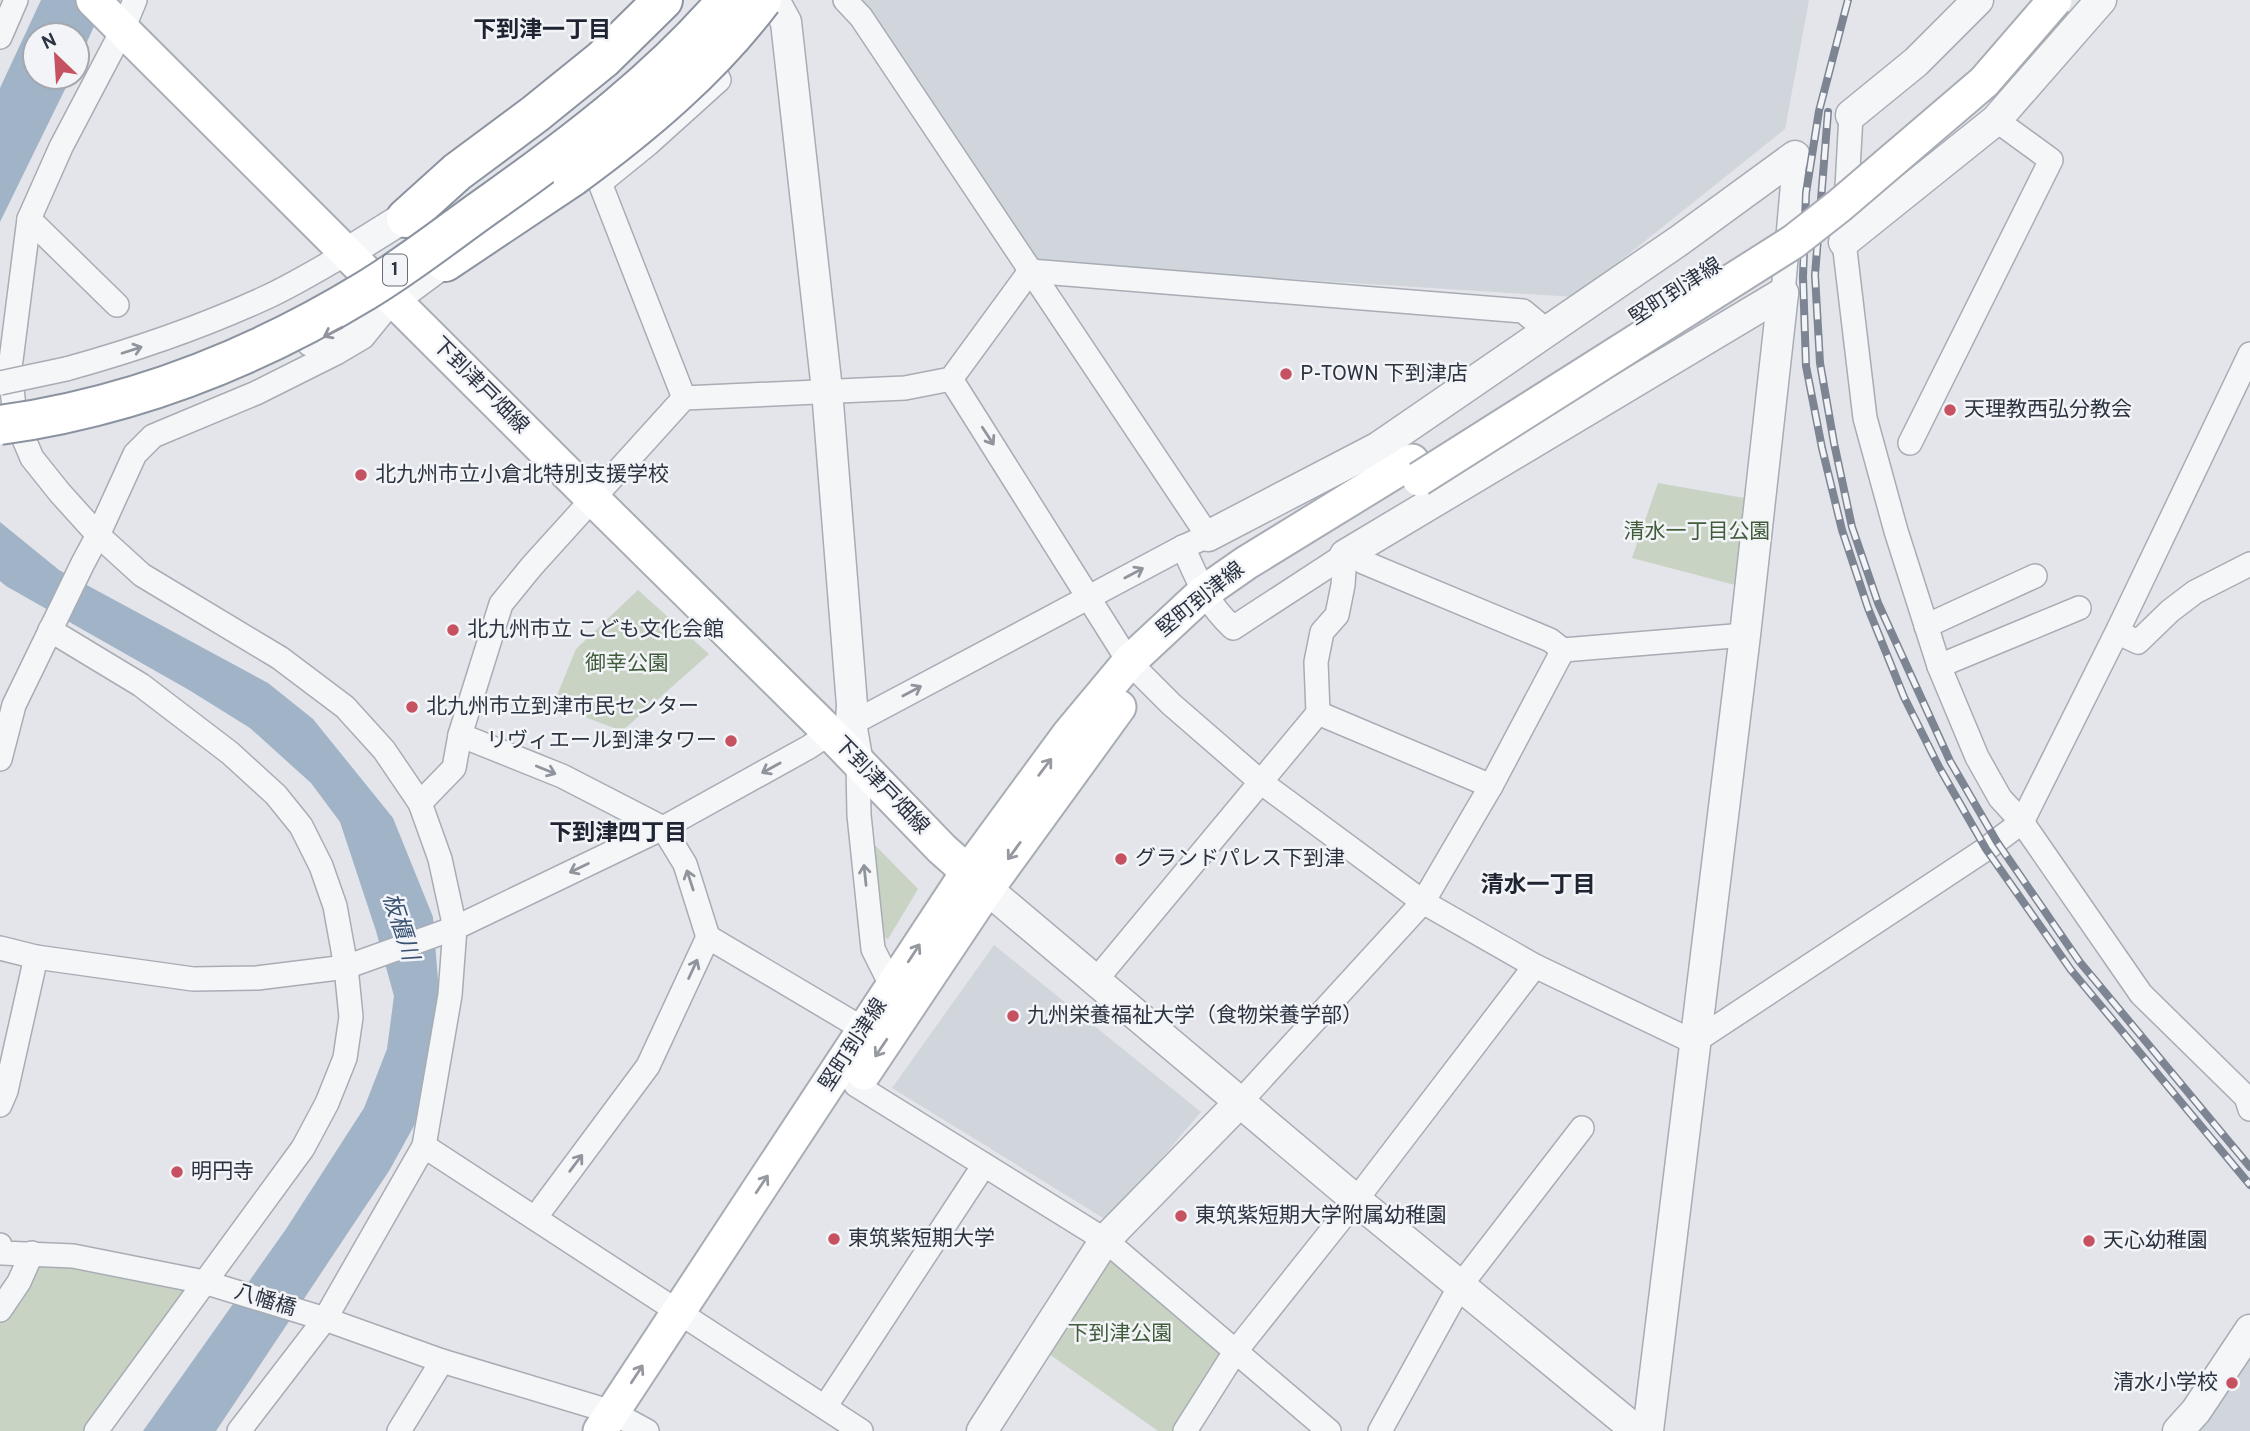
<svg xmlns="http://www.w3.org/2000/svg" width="2250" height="1431" font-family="Overpass,'Noto Sans JP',sans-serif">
<rect width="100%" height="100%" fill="#e3e5ea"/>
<g fill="#d1d5dc">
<path d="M857 0H1809L1785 129 1575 297 1038 263Z"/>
<path d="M994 945 1201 1112 1108 1221 892 1088Z"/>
<path d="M2250 1335V1431H2177Z"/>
</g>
<g fill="#c8d3c4">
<path d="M1658 483 1744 498 1735 585 1632 558Z"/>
<path d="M638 590 709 654 622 731 553 705 576 649Z"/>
<path d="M872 842 918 889 888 939 880 935Z"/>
<path d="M1107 1246 1238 1360 1189 1431H1158L1042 1349Z"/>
<path d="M46 1263 185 1288 183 1303 86 1431H0V1322L37 1267Z"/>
</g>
<g fill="#a0b3c7">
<path d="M41 0H106L77 64V35H35V77H71L0 222V88Z"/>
<path d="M0 522 59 570 268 683 313 719 393 818 433 917 439 993 434 1041 415 1124 389 1171 216 1431H143L286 1229 364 1108 387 1049 394 996 376 931 340 822 311 783 250 728 189 690 6 586 0 581Z"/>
</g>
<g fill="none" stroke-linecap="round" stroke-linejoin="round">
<defs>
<g id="minor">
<path d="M135 0 123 29 61 147 29 219 10 368 15 418 32 458 60 493 98 535 142 575 280 658 345 707 384 750 420 803 440 859 455 928 450 995 424 1146 325 1319 239 1431"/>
<path d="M845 0 861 17 1208 536 1183 547C1199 582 1205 601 1233 628L1345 555"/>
<path d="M0 37 16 0"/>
<path d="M1851 115 1844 242 1865 418 1896 531 1939 666 1977 757 2000 798 2022 822 2141 994 2246 1097 2250 1109"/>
<path d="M29 219 117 305"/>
<path d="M1030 271 1523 311 1547 331"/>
<path d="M1783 293 1795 156"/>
<path d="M309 344 384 305"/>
<path d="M66 369C135 350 202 327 267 297 295 284 321 268 347 253"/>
<path d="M951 379 1129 662 1171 704 1262 783 1423 902 1535 966 1694 1042 1986 849 2022 822 2119 628 2250 354"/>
<path d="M684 398 600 183 648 144 719 80 706 52"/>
<path d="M1910 443 2051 160 1996 120"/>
<path d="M1353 550 1363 562 1550 640 1563 650 1745 635"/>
<path d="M1926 626 2035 576"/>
<path d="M2119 628 2123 635 2138 642 2170 611 2195 592 2250 564"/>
<path d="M50 630 141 685 230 753 276 795 301 826 321 866 335 906 346 967 351 1017 345 1058 327 1103 303 1148 96 1431"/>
<path d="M1939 666 2079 608"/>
<path d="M1318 713 1491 786"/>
<path d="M460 735 562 776 663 828 685 864 708 937 865 1030"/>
<path d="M0 759 14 705 83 563 98 535 135 454 153 436 256 393 336 353 363 337 393 300"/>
<path d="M858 763 859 815 873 949 892 987"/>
<path d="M420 803 454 768 460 735 501 604 532 566 684 398 905 388 951 379 1030 271"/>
<path d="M0 948 36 957 193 979 257 978 346 967 455 928 663 828 809 747 830 733 864 717 1183 547"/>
<path d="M1096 980 1318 713 1316 662 1322 632 1337 615 1343 585 1345 555"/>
<path d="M856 1085 1105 1240 1329 1431"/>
<path d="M1241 1101 1423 902 1491 786 1563 650"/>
<path d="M0 1105 6 1091 36 957"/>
<path d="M424 1146 861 1431"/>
<path d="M535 1218 648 1066 708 937"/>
<path d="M0 1245 2 1253 73 1256 204 1282 325 1319 442 1361 612 1412 647 1431"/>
<path d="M0 1310 19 1282 32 1253"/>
<path d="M825 1407 984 1165"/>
<path d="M399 1431 442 1361"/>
<path d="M1185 1431 1235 1352 1356 1200 1535 966"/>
<path d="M1380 1431 1460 1286 1582 1128"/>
</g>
<g id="tertiary">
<path d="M774 0 786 22 827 390 852 705 851 723 858 763"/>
<path d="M1851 115 1916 62 1978 0"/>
<path d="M1844 242 1996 120 2101 0"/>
<path d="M347 253 424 205"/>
<path d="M393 300 462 249"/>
<path d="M1208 536 1377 448 1680 240 1795 156"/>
<path d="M1345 555 1783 293"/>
<path d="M987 889 1356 1200 1637 1431"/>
<path d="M982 1431 1105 1240 1241 1101"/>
<path d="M1648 1431 1745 635 1783 293"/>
<path d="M2178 1431 2196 1411 2250 1330"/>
</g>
<g id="secondary">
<path d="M93 0 592 498 830 733 942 849 987 889"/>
<path d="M864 1073 987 889 1119 707"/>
<path d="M600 1431 967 873 1069 734 1129 662 1203 593 1246 563 1412 461"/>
</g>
<g id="motorway">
<path d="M406 218 457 172 535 114 603 59 663 0"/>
<path d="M445 262 572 177"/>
</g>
</defs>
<use href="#minor" stroke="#a8acb4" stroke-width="26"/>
<use href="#tertiary" stroke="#a8acb4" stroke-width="33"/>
<use href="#secondary" stroke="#a8acb4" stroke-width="37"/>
<use href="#motorway" stroke="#8b93a0" stroke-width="42"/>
<use href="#minor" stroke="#f5f6f8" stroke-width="23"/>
<use href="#tertiary" stroke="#f5f6f8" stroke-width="30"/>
<use href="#secondary" stroke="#fff" stroke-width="33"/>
<use href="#motorway" stroke="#fff" stroke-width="38"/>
<defs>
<g id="rail">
<path d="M1848 0 1819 111 1806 193 1803 277 1806 366 1822 448 1842 530 1868 608 1904 697 1939 767 1986 849 2071 970 2250 1185"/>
<path d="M1828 112 1815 275 1820 363 1834 443 1852 527 1878 603 1950 761 1997 842 2079 961 2250 1167"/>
</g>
</defs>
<use href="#rail" stroke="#7d8593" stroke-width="8"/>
<use href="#rail" stroke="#f2f4f7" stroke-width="5" stroke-dasharray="16" stroke-linecap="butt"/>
<defs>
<path id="minor-bridge" d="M0 383 66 369"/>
<path id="secondary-bridge" d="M1419 479 1793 242 1839 206 1984 82 2055 0"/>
<g id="motorway-bridge">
<path d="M572 177C642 126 710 69 762 0"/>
<path d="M0 425C130 407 253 359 365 291 410 264 452 230 495 200 578 141 660 78 727 0"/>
</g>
</defs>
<use href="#minor-bridge" stroke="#a8acb4" stroke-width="26" stroke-linecap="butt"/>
<use href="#secondary-bridge" stroke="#a8acb4" stroke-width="37" stroke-linecap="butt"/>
<use href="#motorway-bridge" stroke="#8b93a0" stroke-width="42" stroke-linecap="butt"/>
<use href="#minor-bridge" stroke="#f5f6f8" stroke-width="23"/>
<use href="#secondary-bridge" stroke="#fff" stroke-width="33"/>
<use href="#motorway-bridge" stroke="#fff" stroke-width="38"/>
</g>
<defs><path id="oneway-shaft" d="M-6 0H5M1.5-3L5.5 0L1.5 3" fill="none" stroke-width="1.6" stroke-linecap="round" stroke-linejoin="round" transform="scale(1.75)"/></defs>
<g stroke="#90949c">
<use href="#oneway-shaft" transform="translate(333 332) rotate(153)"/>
<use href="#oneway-shaft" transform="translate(132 350) rotate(-18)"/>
<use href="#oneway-shaft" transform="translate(988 436) rotate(57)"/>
<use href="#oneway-shaft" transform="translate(1134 573) rotate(-28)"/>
<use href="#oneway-shaft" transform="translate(912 691) rotate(-28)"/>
<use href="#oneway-shaft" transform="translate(771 768) rotate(151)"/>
<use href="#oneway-shaft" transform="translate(546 770) rotate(22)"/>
<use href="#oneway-shaft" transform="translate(579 868) rotate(154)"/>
<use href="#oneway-shaft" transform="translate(865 875) rotate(-96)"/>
<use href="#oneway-shaft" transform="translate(690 880) rotate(-108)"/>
<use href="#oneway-shaft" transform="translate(693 969) rotate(-65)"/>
<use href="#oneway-shaft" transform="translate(576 1163) rotate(-53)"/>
</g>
<g stroke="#9699a0">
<use href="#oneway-shaft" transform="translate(1045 767) rotate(-53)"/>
<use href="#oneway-shaft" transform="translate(1014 851) rotate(126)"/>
<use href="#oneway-shaft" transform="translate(914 953) rotate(-57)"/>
<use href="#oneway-shaft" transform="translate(881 1048) rotate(124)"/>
<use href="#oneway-shaft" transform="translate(762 1184) rotate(-56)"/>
<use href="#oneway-shaft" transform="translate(637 1374) rotate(-57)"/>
</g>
<g fill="#c65160" stroke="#f2f4f7" stroke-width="2.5">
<circle cx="1286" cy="374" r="7"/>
<circle cx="1950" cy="410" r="7"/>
<circle cx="361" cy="475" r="7"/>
<circle cx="453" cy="630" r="7"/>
<circle cx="412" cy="707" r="7"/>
<circle cx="731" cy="741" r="7"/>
<circle cx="1121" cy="859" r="7"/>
<circle cx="1013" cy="1016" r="7"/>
<circle cx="177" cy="1172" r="7"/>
<circle cx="1181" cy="1216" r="7"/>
<circle cx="834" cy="1239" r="7"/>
<circle cx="2089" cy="1241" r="7"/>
<circle cx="2232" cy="1383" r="7"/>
</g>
<g text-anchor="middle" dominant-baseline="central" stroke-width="5" stroke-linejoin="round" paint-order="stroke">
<rect fill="#f2f4f7" stroke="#676d78" stroke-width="2" x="383" y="254.5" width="24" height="31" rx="5"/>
<g font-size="19" font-weight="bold" fill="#2c3341">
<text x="395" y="270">1</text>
</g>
<g font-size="21" fill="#2c3341" stroke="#f2f4f7">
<text transform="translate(1676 292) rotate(-33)">堅町到津線</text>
<text transform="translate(480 386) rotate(45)">下到津戸畑線</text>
<text transform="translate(1201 600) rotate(-39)">堅町到津線</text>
<text transform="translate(881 786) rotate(46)">下到津戸畑線</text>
<text transform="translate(854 1045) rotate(-57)">堅町到津線</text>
<text transform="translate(265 1301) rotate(17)">八幡橋</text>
</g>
<g font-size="21" fill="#2c3341" stroke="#f2f4f7" text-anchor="start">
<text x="1300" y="374">P-TOWN 下到津店</text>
<text x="1964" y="410">天理教西弘分教会</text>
<text x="375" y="475">北九州市立小倉北特別支援学校</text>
<text x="467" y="630">北九州市立 こども文化会館</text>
<text x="426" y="707">北九州市立到津市民センター</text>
<text x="717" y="741" text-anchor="end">リヴィエール到津タワー</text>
<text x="1135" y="859">グランドパレス下到津</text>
<text x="1027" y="1016">九州栄養福祉大学（食物栄養学部）</text>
<text x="191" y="1172">明円寺</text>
<text x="1195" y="1216">東筑紫短期大学附属幼稚園</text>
<text x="848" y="1239">東筑紫短期大学</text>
<text x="2103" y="1241">天心幼稚園</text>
<text x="2218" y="1383" text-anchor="end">清水小学校</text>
</g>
<g font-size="21" fill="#405c3a" stroke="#f2f4f7">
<text x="1697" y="532">清水一丁目公園</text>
<text x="627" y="664">御幸公園</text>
<text x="1120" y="1334">下到津公園</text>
</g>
<g font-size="23" font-weight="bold" fill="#1e2432" stroke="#f2f4f7">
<text x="542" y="31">下到津一丁目</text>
<text x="618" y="834">下到津四丁目</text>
<text x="1538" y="886">清水一丁目</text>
</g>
<g font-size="23" font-style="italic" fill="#385172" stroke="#f2f4f7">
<text transform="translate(399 927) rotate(72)">板櫃川</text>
</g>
</g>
<g transform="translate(56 56) rotate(335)"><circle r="33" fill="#f2f4f7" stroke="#a3a7ae" stroke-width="2"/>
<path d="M0-5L12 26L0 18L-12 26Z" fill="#c65160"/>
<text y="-10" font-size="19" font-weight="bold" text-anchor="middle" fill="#2c3341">N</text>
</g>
</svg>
